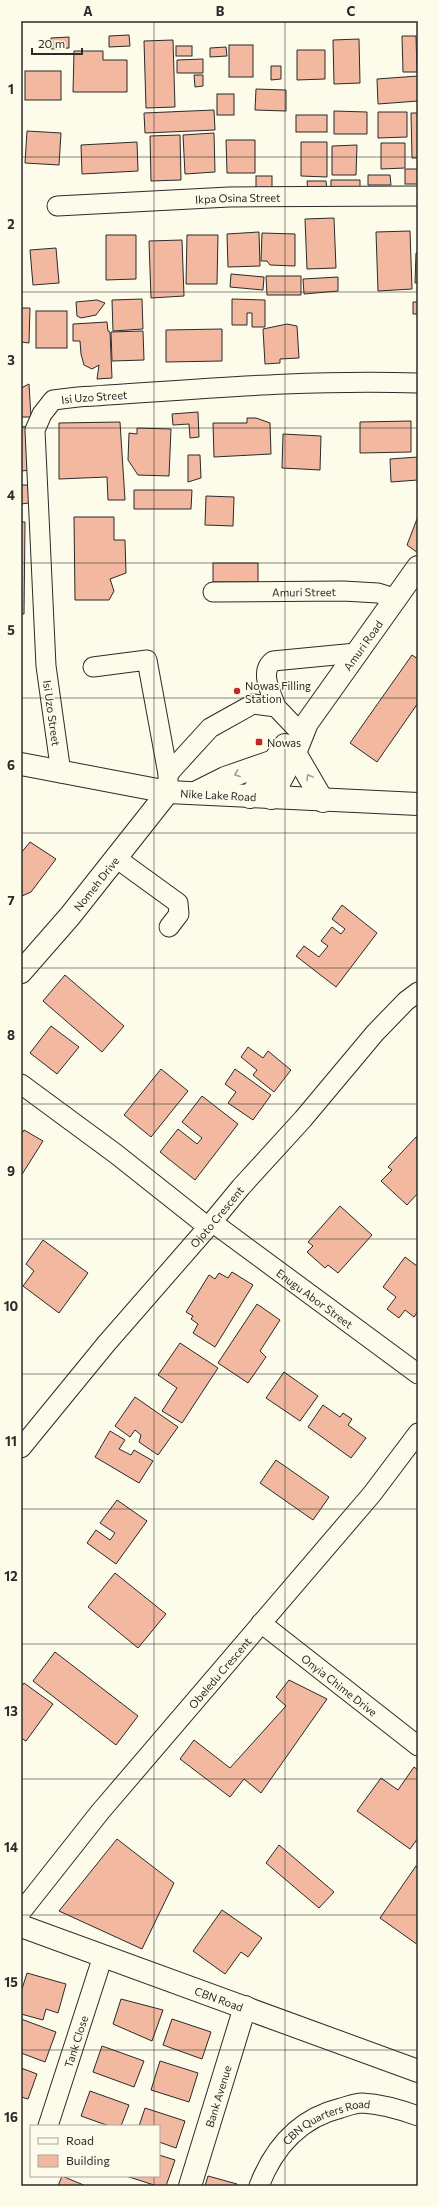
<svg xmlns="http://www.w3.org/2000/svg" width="439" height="2207" font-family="Commissioner,sans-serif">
<rect width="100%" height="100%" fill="#fdfbea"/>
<g fill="#f2b8a0" stroke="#2b2b2b">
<path d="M129 35 130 46 109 47V36Z"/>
<path d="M402 36H416L417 72H403Z"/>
<path d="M69 37V48L51 49V38Z"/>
<path d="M359 39 360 83 334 84 333 40Z"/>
<path d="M173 40 175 107 146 108 144 41Z"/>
<rect x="229" y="45" width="24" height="32"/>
<rect x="176" y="46" width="16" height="10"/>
<path d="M226 47 227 56 210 57V48Z"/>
<path d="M297 50H325V79L297 80Z"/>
<path d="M74 51H103V60H127V92H73Z"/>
<path d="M203 59V73H177V60Z"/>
<path d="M271 66H281V79L271 80Z"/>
<rect x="25" y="71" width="36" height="29"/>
<path d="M194 75H203V86L195 87Z"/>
<path d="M418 76V101L378 104 377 79Z"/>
<path d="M256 89 286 90V111L255 110Z"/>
<rect x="217" y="94" width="17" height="21"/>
<path d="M214 110 215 130 145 133 144 113Z"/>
<path d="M334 111 367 112V134H334Z"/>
<path d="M378 112H407V137L378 138Z"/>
<path d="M411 113H418V158H412Z"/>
<rect x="296" y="115" width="31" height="17"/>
<path d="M27 131 61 133 59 165 25 163Z"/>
<path d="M214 133 215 172 185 174 183 135Z"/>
<path d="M180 135 181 180 151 181 150 136Z"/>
<path d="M226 140H255V173H227Z"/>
<path d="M137 142 138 171 82 174 81 145Z"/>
<path d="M301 142H327V177L301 176Z"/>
<path d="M381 143H405V168L381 169Z"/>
<path d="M357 145 356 175H332V146Z"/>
<rect x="405" y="169" width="13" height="15"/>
<path d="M368 175H390L391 185H368Z"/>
<rect x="256" y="176" width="16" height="15"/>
<path d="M331 180H360V190L331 191Z"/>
<path d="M307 181H326L327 191 308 192Z"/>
<path d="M334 218 336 268 307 269 305 219Z"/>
<path d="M410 231 412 289 378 291 376 232Z"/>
<path d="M259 232 260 266 228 267 227 234Z"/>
<path d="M262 233 295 234V266L270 265 267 261H261Z"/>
<path d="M106 235H136V279L106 280Z"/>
<path d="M187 235H218L217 284H186Z"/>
<path d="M182 240 184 296 151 298 149 241Z"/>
<path d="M56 248 59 283 33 285 30 250Z"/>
<path d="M416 253H418V283H415Z"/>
<path d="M231 274 264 277 263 290 230 287Z"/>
<path d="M266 276H301V295H267Z"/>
<path d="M338 277V291L304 294 303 279Z"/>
<path d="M142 299 143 329 113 331 112 300Z"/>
<path d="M232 299 265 300V327H252V313H247V325H232Z"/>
<path d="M97 300 105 303 96 315 81 318 77 316 76 302Z"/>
<path d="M413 302H418V355V314H413Z"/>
<path d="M21 308H30L29 343 21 342Z"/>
<rect x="36" y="311" width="31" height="37"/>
<path d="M107 322 108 331 110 332 112 378 97 379 99 365 92 369 84 365 81 354 80 341H73V324Z"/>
<path d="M287 324 297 326 299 358 280 359V363L265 364 263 329Z"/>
<path d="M222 329V361L166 362V330Z"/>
<path d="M143 331 144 360 112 361 111 332Z"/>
<path d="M29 384 31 417H21V388Z"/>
<path d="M198 412 199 437 190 438 189 424 173 425 172 414Z"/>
<path d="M247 418H256L270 423 271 454 214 457 213 423H247Z"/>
<path d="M411 421V452L360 453V422Z"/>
<path d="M120 422 125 500H108L107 477 59 479V423Z"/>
<path d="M32 426V470L21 471V427Z"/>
<path d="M137 428 171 429 169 476 138 475 128 460 129 433 137 434Z"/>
<path d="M283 434 321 436 320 470 282 468Z"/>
<path d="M188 455H200L201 478 188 482Z"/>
<path d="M418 457V480L391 482 390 459Z"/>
<path d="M21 485H28L29 503 21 504Z"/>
<path d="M134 490H192L191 509H134Z"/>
<path d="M206 496 234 497 233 526 205 525Z"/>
<path d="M74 517H114V540H125L126 573 110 579 114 591 109 600H75Z"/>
<path d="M417 519H418V553L407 545Z"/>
<path d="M21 522H25L24 614H21Z"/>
<rect x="213" y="563" width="45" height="19"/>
<path d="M412 655 418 659V703L377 762 350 743Z"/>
<path d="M30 842 56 859 31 892 22 896 21 853Z"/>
<path d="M342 905 377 933 336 987 296 956 304 946 319 957 328 946 321 941 332 927 341 934 345 929 332 919Z"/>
<path d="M65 975 124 1026 102 1052 43 1001Z"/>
<path d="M51 1026 79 1047 57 1074 30 1053Z"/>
<path d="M248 1047 263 1058 268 1051 291 1070 274 1092 253 1075 257 1070 241 1057Z"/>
<path d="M161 1069 188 1091 151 1137 124 1115Z"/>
<path d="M235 1069 271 1095 253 1120 228 1103 236 1092 225 1084Z"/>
<path d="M202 1096 238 1124 195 1180 160 1152 178 1129 197 1144 202 1138 182 1122Z"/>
<path d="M24 1130 43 1141 21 1176V1135Z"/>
<path d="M417 1136 418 1193 407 1205 381 1181 392 1170 388 1167Z"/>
<path d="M340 1206 372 1235 338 1273 328 1265 325 1268 307 1252 313 1246 308 1242Z"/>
<path d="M43 1240 88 1273 59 1313 23 1286 34 1271 26 1264Z"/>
<path d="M405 1257 417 1266 418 1264V1311L414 1317 405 1310 399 1318 387 1309 396 1297 383 1287Z"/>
<path d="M232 1272 253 1285 215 1347 193 1333 198 1324 191 1319 193 1316 186 1312 209 1275 215 1279 219 1273 228 1278Z"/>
<path d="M257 1304 280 1320 260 1351 266 1357 248 1383 218 1363Z"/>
<path d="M180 1343 218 1368 182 1423 162 1411 177 1388 158 1375Z"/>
<path d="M284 1372 318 1396 300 1421 266 1398Z"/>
<path d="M135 1397 178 1427 158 1455 139 1442 141 1435 135 1430 130 1437 115 1426Z"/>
<path d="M323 1405 340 1417 343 1413 352 1419 348 1425 366 1438 351 1458 308 1427Z"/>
<path d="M110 1431 125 1440 119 1449 131 1455 134 1450 153 1461 139 1483 95 1457Z"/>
<path d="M276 1460 329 1497 313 1520 260 1483Z"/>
<path d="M117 1500 147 1521 116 1564 87 1543 96 1530 110 1540 115 1533 100 1523Z"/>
<path d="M115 1573 166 1614 138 1648 88 1607Z"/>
<path d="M55 1652 138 1716 116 1745 33 1681Z"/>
<path d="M289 1680 327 1699 261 1793 244 1779 230 1797 180 1759 194 1740 230 1768 286 1706 276 1697Z"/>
<path d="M24 1683 53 1704 26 1741 21 1738V1687Z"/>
<path d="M414 1767 418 1770V1838L410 1849 357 1811 381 1778 398 1790Z"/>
<path d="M117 1839 174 1883 142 1949 59 1911Z"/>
<path d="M279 1845 334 1892 319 1908 266 1863Z"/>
<path d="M416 1866 418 1868V1945L380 1918Z"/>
<path d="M222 1910 262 1938 248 1957 241 1952 225 1974 193 1951Z"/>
<path d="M27 1973 66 1984 58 2013 46 2009 43 2020 21 2014V1992Z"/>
<path d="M121 1999 163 2010 152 2041 113 2024Z"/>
<path d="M21 2019 56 2032 45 2062 21 2053Z"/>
<path d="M172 2019 211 2032 202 2059 163 2045Z"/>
<path d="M102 2046 144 2061 134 2087 93 2072Z"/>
<path d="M160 2061 198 2073 189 2102 151 2090Z"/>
<path d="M21 2068 37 2074 28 2099 21 2097Z"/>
<path d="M90 2091 129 2105 121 2126H109L81 2116Z"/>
<path d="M145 2108 185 2121 176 2148 159 2142V2126H139Z"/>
<path d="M159 2155 175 2160 166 2186H157L126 2176H159Z"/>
<path d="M62 2176 86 2186H58Z"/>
<path d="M208 2176 237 2184 236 2186H205Z"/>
</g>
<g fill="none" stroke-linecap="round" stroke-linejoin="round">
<defs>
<g id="minor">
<path id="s1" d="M57 206 229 197 418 196"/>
<path id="s2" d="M213 592 343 591 378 593 394 598"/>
<path d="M93 667 147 660 168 774V792"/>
<path d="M276 707C271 692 259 672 273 661L356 653"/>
<path id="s3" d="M61 773 46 666 35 430 42 414 53 400 78 397C191 390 305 379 418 383"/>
<path d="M168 774 210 728 253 704 276 707 297 729"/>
<path d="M116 858 178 903 179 914 169 927"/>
<path d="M21 1084 116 1154 208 1227"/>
<path id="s4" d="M212 1222 418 1374"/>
<path id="s5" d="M21 1448 106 1344 208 1227 241 1187 303 1119 375 1033 406 1001 418 992"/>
<path id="s6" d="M261 1623 418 1746"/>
<path id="s7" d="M21 1912 100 1812 372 1494 418 1433"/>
<path id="s8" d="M48 2126 103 1956"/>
<path id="s9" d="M259 2186C274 2147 300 2118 341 2108 348 2106 355 2103 362 2103 382 2104 399 2109 418 2116"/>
</g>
<g id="major">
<path d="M295 753 323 801"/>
<path id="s10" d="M21 764 168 792 418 804"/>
<path d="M195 793 225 778 274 761"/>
<path d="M250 797 285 745"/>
<path id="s11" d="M271 798 295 753 307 723 418 567"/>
<path id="s12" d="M21 972 70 916 168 792"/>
<path id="s13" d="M21 1926 418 2071"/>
<path id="s14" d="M190 2186 245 2007"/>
</g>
</defs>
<use href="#minor" stroke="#2b2b2b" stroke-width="21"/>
<use href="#major" stroke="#2b2b2b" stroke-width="24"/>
<use href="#minor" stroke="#fdfbea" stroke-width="19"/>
<use href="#major" stroke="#fdfbea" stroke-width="22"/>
</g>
<defs><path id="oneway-chevron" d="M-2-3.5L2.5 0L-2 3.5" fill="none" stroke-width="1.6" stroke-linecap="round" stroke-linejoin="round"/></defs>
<g stroke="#9e9d94">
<use href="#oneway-chevron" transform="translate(237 774) rotate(160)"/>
<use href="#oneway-chevron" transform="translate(309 777) rotate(-120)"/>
</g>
<path fill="none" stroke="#2b2b2b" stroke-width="1" stroke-opacity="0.55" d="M154 21V2126M285 21V2186M21 157H418M21 292H418M21 428H418M21 563H418M21 698H418M21 833H418M21 968H418M21 1104H418M21 1239H418M21 1374H418M21 1509H418M21 1644H418M21 1779H418M21 1915H418M21 2050H418M154 2176V2186"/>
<g fill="#c62828" stroke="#fdfbea" stroke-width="1.5">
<circle cx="237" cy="691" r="4"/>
<rect x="255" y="738" width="8" height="8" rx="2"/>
</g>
<g text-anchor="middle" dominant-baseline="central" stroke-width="3" stroke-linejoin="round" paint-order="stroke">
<g font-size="11" fill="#2b2b2b" stroke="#fdfbea">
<text stroke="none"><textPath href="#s1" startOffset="181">Ikpa Osina Street</textPath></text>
<text stroke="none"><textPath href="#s3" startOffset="421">Isi Uzo Street</textPath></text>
<text stroke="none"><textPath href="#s2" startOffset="91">Amuri Street</textPath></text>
<text stroke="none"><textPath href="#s11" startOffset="179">Amuri Road</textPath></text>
<text transform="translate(52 713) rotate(82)">Isi Uzo Street</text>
<text stroke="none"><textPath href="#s10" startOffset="200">Nike Lake Road</textPath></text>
<text stroke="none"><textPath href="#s12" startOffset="116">Nomeh Drive</textPath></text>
<text stroke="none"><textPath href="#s5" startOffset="303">Ojoto Crescent</textPath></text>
<text stroke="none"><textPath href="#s4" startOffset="128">Enugu Abor Street</textPath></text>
<text stroke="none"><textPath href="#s7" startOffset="311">Obeledu Crescent</textPath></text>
<text stroke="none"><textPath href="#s6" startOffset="100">Onyia Chime Drive</textPath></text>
<text stroke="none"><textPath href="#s13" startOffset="211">CBN Road</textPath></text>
<text stroke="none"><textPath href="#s8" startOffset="89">Tank Close</textPath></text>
<text stroke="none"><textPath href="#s14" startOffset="94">Bank Avenue</textPath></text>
<text stroke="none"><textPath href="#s9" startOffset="99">CBN Quarters Road</textPath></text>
</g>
<g font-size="11" fill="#2b2b2b" stroke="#fdfbea" text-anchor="start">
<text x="245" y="685">Nowas Filling<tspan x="245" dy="13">Station</tspan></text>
<text x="267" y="742">Nowas</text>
</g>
</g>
<rect width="439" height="2207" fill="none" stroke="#fdfbea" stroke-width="44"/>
<rect x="30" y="2125" width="130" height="52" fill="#fdfbea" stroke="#a9a89e"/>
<rect x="38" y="2138" width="20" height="6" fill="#fdfbea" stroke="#a9a89e"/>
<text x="66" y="2145" font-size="12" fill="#2b2b2b">Road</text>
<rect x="38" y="2155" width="20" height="12" fill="#f2b8a0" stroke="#a9a89e"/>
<text x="66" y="2165" font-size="12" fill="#2b2b2b">Building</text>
<path d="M32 48v6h50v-6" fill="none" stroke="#2b2b2b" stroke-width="2"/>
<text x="38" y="48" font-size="12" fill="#2b2b2b" stroke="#fdfbea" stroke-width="3" paint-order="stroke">20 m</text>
<rect x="22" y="22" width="395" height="2163" fill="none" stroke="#2b2b2b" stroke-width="1.5"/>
<g font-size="13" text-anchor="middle" font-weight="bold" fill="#2b2b2b">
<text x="88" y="16">A</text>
<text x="220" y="16">B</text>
<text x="351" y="16">C</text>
<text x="11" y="94">1</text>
<text x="11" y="229">2</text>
<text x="11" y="365">3</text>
<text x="11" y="500">4</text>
<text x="11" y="635">5</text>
<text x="11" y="770">6</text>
<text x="11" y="905">7</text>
<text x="11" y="1040">8</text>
<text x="11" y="1176">9</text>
<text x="11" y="1311">10</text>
<text x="11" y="1446">11</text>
<text x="11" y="1581">12</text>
<text x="11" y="1716">13</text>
<text x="11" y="1852">14</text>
<text x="11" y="1987">15</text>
<text x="11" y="2122">16</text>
</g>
</svg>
